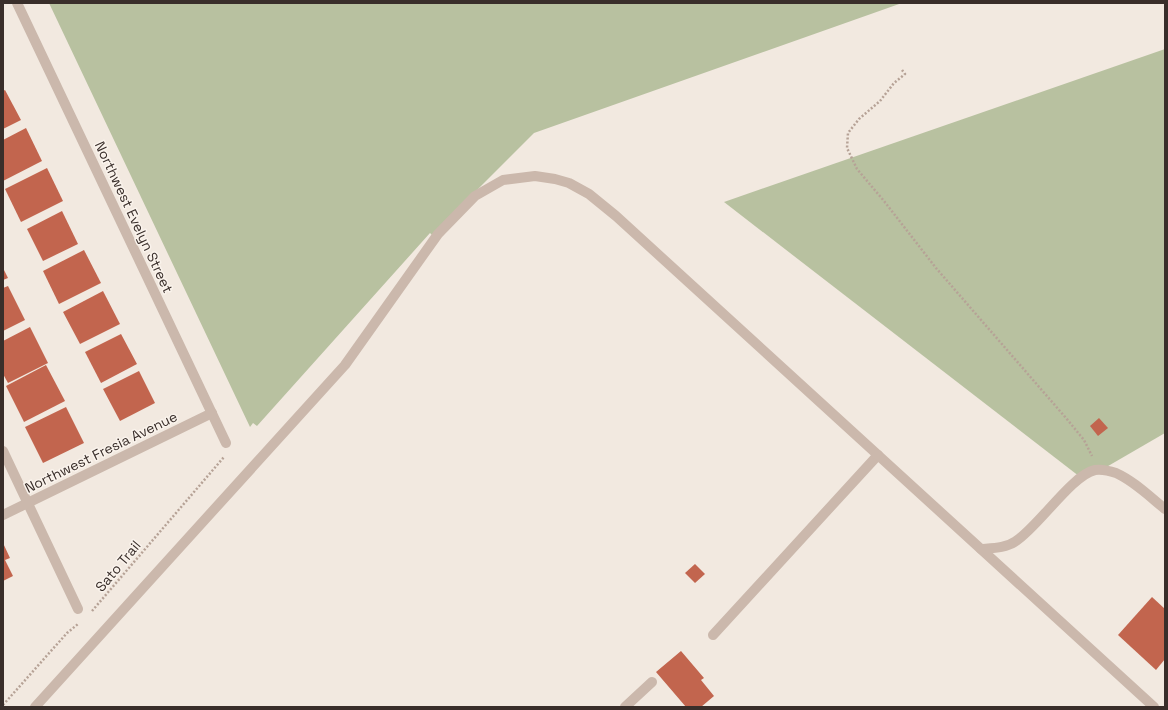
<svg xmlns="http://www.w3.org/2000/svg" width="1168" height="710" font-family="'Space Grotesk',sans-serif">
<rect width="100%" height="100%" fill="#f2e9e0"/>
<g fill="#b8c1a0">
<path d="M49 3H902L534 133 432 235 430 233 257 426 253 423 250 427Z"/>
<path d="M1165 49V433L1084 480 724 202Z"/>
</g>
<g fill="#c2654e">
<path d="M5 90 21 120 3 129V91Z"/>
<path d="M26 128 42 161 3 181V140Z"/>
<path d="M47 168 63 201 21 222 5 189Z"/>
<path d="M62 211 78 244 43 261 27 229Z"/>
<path d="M84 250 101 283 59 304 43 271Z"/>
<path d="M3 268 8 278 3 280Z"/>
<path d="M8 286 25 320 3 331V288Z"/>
<path d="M103 291 120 324 80 344 63 312Z"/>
<path d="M30 327 48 363 8 383 3 374V341Z"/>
<path d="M121 334 137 364 101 383 85 352Z"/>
<path d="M46 365 65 401 24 422 6 386Z"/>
<path d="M139 371 155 403 120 421 103 389Z"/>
<path d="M66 407 84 443 43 463 25 427Z"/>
<path d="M1099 418 1108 428 1098 436 1090 426Z"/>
<path d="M3 543 10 558 5 560 13 576 3 581Z"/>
<path d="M695 564 705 574 695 583 685 573Z"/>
<path d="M1152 597 1165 609V659L1156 670 1118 635Z"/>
<path d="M681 651 704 678 701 680 714 696 701 707H686L656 672Z"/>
</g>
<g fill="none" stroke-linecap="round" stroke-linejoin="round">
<g stroke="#b6a296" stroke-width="2.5" stroke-dasharray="2 2" stroke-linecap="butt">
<path d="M902 70 905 74 894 83 880 101 859 119 848 133 847 148 857 169 884 201 936 268 1066 418 1084 440 1092 456"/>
<path d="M92 611 224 457"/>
<path d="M3 705 67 633 78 624"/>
</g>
<g stroke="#cbb8ac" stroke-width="10">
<path d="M981 549C993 548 1006 548 1016 541 1038 527 1072 475 1095 470 1102 469 1110 471 1116 473 1134 481 1150 497 1165 509"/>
<path d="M713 635 878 455"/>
<path d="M35 707 345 365 438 234 475 196 503 180 535 176 555 179 569 183 589 194 616 216 1154 707"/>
<path d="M625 707 652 682"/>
</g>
<g stroke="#cbb8ac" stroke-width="10">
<path d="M17 3 226 443"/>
<path d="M3 451 78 609"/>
<path d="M3 515 212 413"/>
</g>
</g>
<g text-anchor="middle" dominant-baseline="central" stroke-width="3" stroke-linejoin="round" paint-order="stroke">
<g font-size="14" fill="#392e2a" stroke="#faf3ec">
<text transform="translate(134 217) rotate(65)">Northwest Evelyn Street</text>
<text transform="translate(101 452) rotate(-26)">Northwest Fresia Avenue</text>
<text transform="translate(118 566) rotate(-50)">Sato Trail</text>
</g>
</g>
<rect width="1168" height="710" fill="none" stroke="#392e2a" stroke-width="8"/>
</svg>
